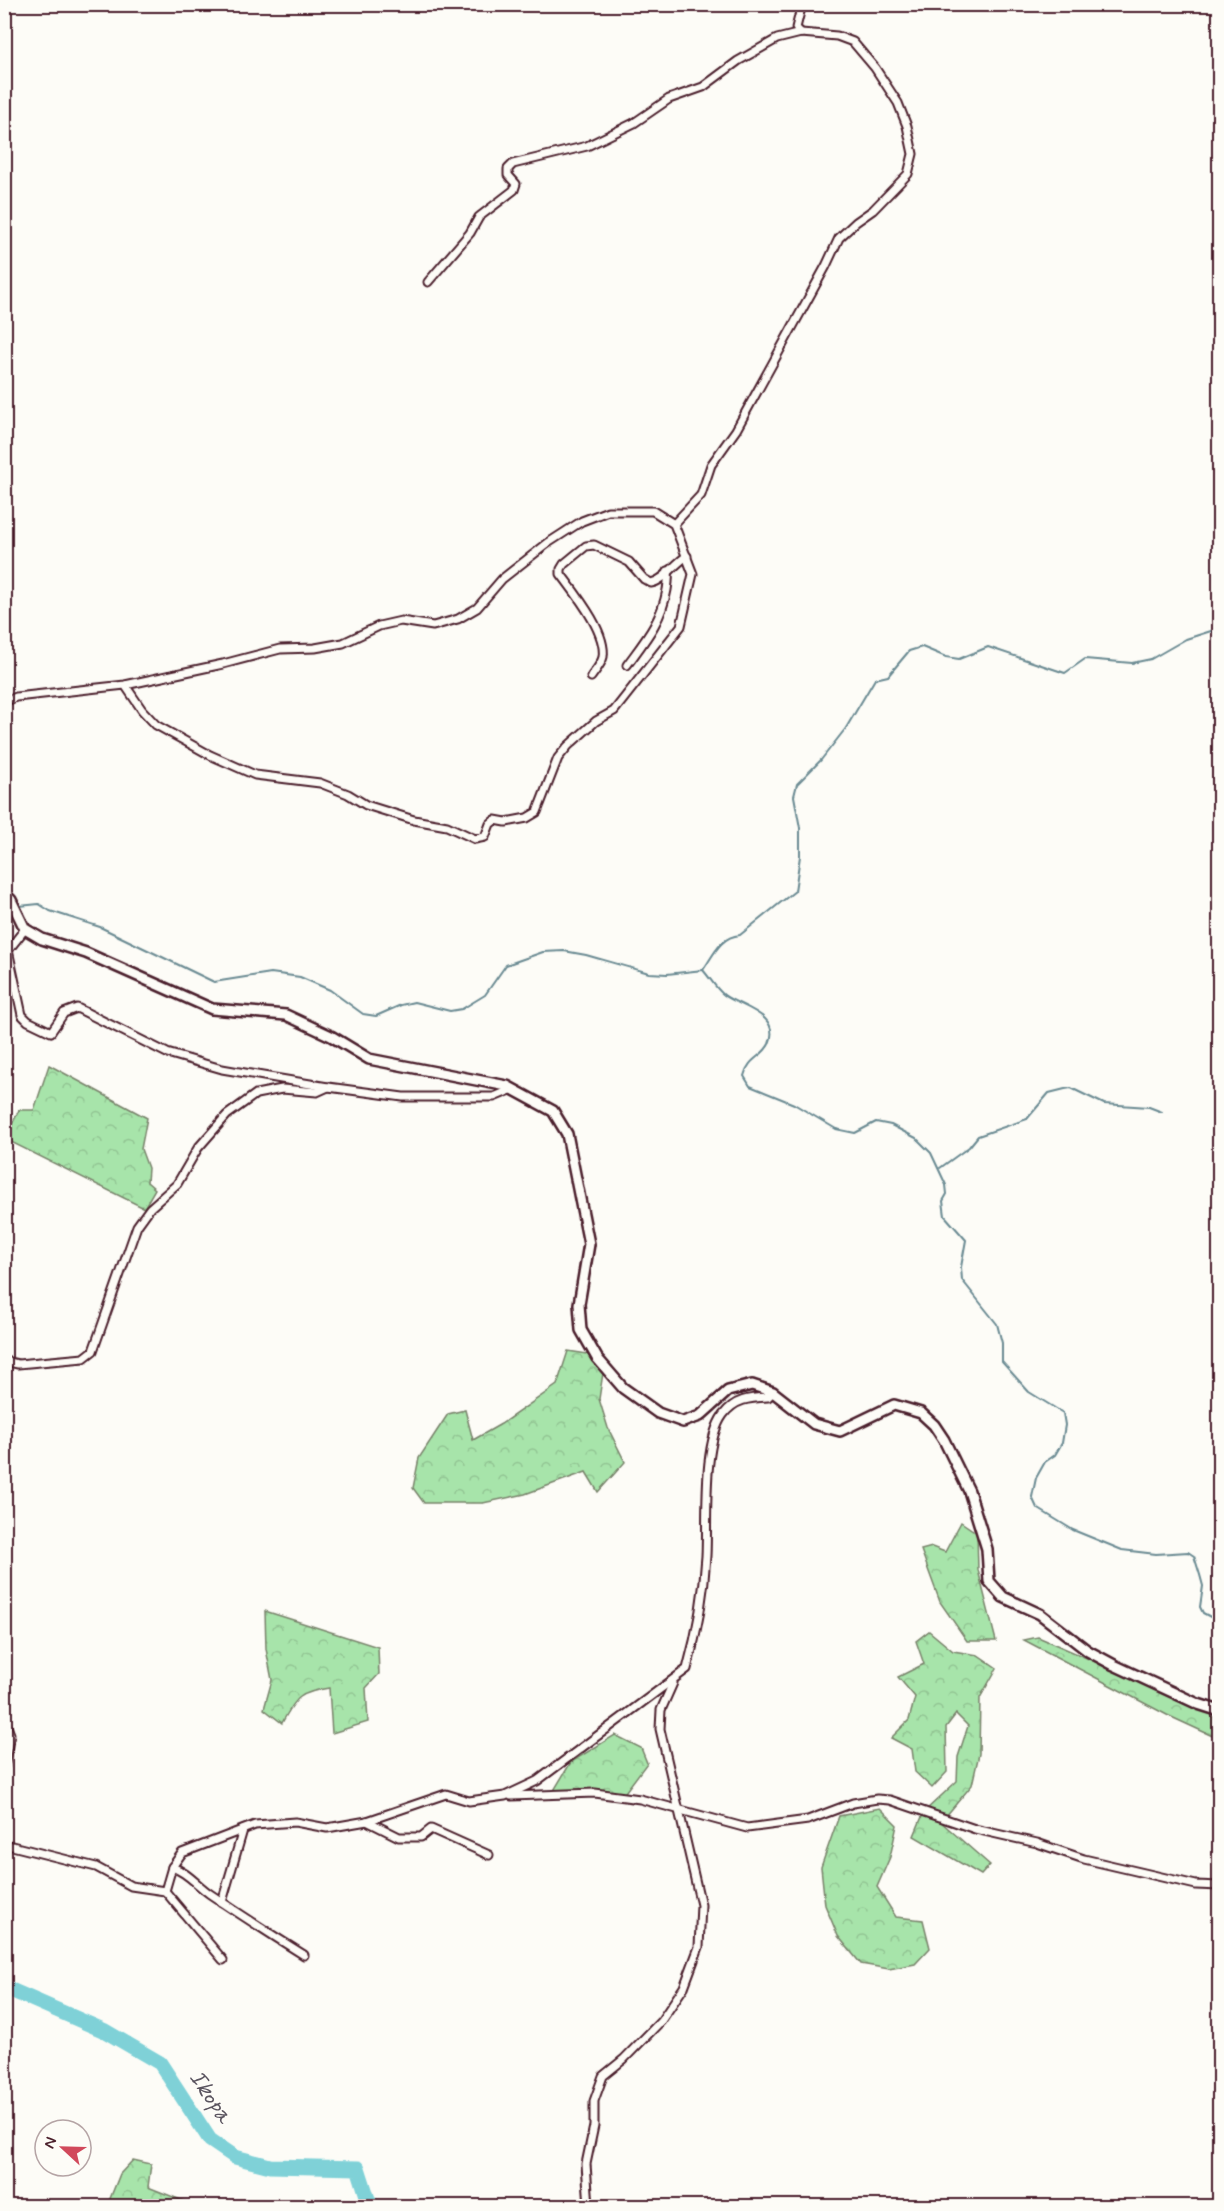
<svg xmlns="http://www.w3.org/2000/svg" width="1224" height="2211" font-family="Mynerve,sans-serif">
<defs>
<pattern id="forest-crowns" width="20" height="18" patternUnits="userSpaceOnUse" patternTransform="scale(1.5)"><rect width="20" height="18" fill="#a7e4aa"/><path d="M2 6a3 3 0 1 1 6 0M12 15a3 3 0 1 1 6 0" fill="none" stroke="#91c392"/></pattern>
</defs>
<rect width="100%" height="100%" fill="#fdfcf7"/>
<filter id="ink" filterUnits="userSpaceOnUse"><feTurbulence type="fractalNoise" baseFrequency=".0167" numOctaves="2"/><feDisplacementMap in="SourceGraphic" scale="12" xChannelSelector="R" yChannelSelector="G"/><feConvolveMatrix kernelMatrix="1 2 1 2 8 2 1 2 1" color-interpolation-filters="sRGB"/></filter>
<g filter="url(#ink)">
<g fill="url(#forest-crowns)" stroke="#78826a" stroke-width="1.5">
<path d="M49 1065 147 1118 141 1149 148 1168 147 1182 155 1189 144 1208 5 1139 19 1110H34Z"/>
<path d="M568 1351 587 1354 603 1373 599 1399 608 1428 625 1462 598 1492 586 1472 525 1494 483 1503H424L413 1488 419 1458 448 1414 465 1410 473 1440 501 1424 557 1385Z"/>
<path d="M961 1522 977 1533 978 1570 996 1641H967L940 1602 921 1550 932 1547 945 1552Z"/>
<path d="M265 1611 378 1647 379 1674 366 1688 368 1722 332 1733 329 1688C300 1692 296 1697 282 1723L264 1709 272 1680 266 1649Z"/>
<path d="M929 1631 953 1651 978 1655 997 1668 980 1698 979 1754 972 1785 941 1822 990 1865 981 1875 914 1836 924 1812 957 1781 958 1757 968 1726 956 1714 946 1727 947 1772 932 1788 915 1772 912 1749 891 1738 909 1720 915 1697 898 1677 924 1664 916 1641Z"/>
<path d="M1038 1637 1219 1715V1739L1167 1715 1024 1640Z"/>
<path d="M615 1735 641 1748 647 1763 623 1795 553 1792 571 1762Z"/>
<path d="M880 1808 897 1825 890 1857 877 1887 896 1917 923 1920 930 1948 915 1964 889 1969 861 1964 838 1936 825 1905 821 1867 839 1816Z"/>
<path d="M133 2160 151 2164 148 2187 196 2206H107L120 2174Z"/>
</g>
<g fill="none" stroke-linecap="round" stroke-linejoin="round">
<g stroke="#6a8a92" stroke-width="2">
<path d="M19 906 39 904 50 911 100 927 214 982 271 973 300 977 330 990 363 1014 376 1016 401 1005 414 1002 450 1011 462 1009 485 995 506 965 543 952 564 951 586 955 649 973 667 974 703 970C714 954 720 937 740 935L795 891 800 856V828L794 796 797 784 821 760 846 728 875 679 888 676 909 651 922 647 946 657 959 659 988 647 1065 673 1085 659 1132 663 1151 659 1186 639 1211 631 1220 635"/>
<path d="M703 970C710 978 716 989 724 995 740 1007 782 1014 769 1044 763 1057 748 1058 744 1076L750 1086 794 1104 836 1129 855 1133 876 1122 891 1125 916 1138 931 1153 946 1185 947 1194 943 1201 945 1216 966 1240 961 1267 962 1280 997 1324 1002 1343V1362L1029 1392 1063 1413 1065 1425 1062 1443 1055 1455 1045 1462 1036 1478 1032 1497 1037 1508 1073 1530 1122 1550 1156 1554 1188 1552 1194 1556 1200 1575 1203 1586 1200 1607 1203 1613 1220 1622"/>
<path d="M940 1168 969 1147 978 1136 1027 1119 1049 1093 1065 1089 1071 1088 1104 1104 1149 1107 1162 1112"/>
</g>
<path stroke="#7fd1d7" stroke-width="15" d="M4 1987 105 2031 160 2063 210 2140 235 2157 270 2166 358 2168 368 2199 373 2206"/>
<defs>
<g id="minor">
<path d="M801 33 796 28 802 4"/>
<path d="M428 282 470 233 479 217 514 190 516 184 508 175V169L513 164 587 146 634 123 669 99 703 87 738 61 777 39 801 33 837 36 853 42 875 68 898 103 907 126 913 154 908 174 873 210 856 222 839 238 826 266 736 430 711 465 701 495 674 524"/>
<path d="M627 665C646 639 661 622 667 590 668 583 669 578 668 571"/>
<path d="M591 677C595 671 601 665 603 657 607 632 575 593 561 574V569L564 564 586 546 594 545 629 562 644 579 651 583C664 581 674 564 687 556"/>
<path d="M4 702 16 697 125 685 223 664 280 649 315 648 343 643 379 626 401 621 433 626 458 619 477 608 502 579 548 543 582 521 608 511H653L674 524 693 574 681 626 614 711 596 721 568 746 558 758 537 812 527 818 506 822 495 820 490 824 485 837 475 839 447 826 414 820 366 805 348 794 320 783 255 775 210 755 156 725 142 710 125 685"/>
<path d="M8 950 22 1015 28 1021 51 1032 64 1013 77 1008 167 1053 222 1069 328 1087 403 1097H494L513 1089"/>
<path d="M6 953 25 929"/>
<path d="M4 1361 18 1364 84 1358 93 1351 137 1226 150 1208 177 1184 198 1148 227 1115 256 1094 282 1089 317 1092 328 1087"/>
<path d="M4 1719 10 1734 4 1767"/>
<path d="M511 1796 595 1793 640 1799 747 1828 808 1820 853 1803 877 1799 890 1800 975 1829 1037 1843 1084 1859 1196 1885 1220 1886"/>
<path d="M367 1821 399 1837H421L431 1829 489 1855"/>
<path d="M4 1844 96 1867 131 1886 165 1891 172 1867 182 1853 255 1825 295 1822 327 1828 367 1821 446 1794 469 1801 505 1796 537 1781 687 1669C697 1633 704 1593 706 1556 708 1519 702 1444 723 1415 735 1399 749 1398 768 1397L773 1392"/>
<path d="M172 1867C187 1872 197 1885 210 1894 241 1915 272 1935 304 1955"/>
<path d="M165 1891 223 1960"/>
<path d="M222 1902 243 1830"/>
<path d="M589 2206 586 2164 594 2126V2101L603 2076 624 2059 661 2021 684 1987 699 1947 701 1905 660 1729 661 1710 673 1683"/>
</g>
<path id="tertiary" d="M4 893 11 900 25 929 42 939 86 953 212 1009 286 1015 331 1036 369 1059 507 1086 553 1111 567 1134 589 1244 579 1304 581 1330 597 1358 623 1388 658 1413 683 1422 700 1416 728 1391 752 1385 773 1392 814 1424 840 1431 894 1405 921 1413 934 1425 944 1440 969 1491 987 1549 989 1581 1003 1597 1040 1614 1088 1651 1114 1665 1198 1704 1220 1711"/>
</defs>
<use href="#minor" stroke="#4a1f2b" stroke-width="11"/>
<use href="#tertiary" stroke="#4a1f2b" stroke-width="14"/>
<use href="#minor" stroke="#fdfcf7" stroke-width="7"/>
<use href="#tertiary" stroke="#fdfcf7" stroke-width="9"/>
</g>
</g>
<g text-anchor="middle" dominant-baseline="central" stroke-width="4.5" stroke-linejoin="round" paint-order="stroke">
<g font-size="24" font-style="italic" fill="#5a545f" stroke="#fdfcf7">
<text transform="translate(210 2097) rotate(56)">Ikopa</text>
</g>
</g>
<rect width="1224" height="2211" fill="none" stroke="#fdfcf7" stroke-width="24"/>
<rect x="12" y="12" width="1200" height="2187" fill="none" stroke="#4a1f2b" stroke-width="2" filter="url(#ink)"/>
<g transform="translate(63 2148) rotate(292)"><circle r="28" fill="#fdfcf7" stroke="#b5a4a5" stroke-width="1.5"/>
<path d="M0-4.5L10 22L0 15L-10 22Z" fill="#d1495b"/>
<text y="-9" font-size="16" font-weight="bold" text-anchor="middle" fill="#4a1f2b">N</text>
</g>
</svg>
